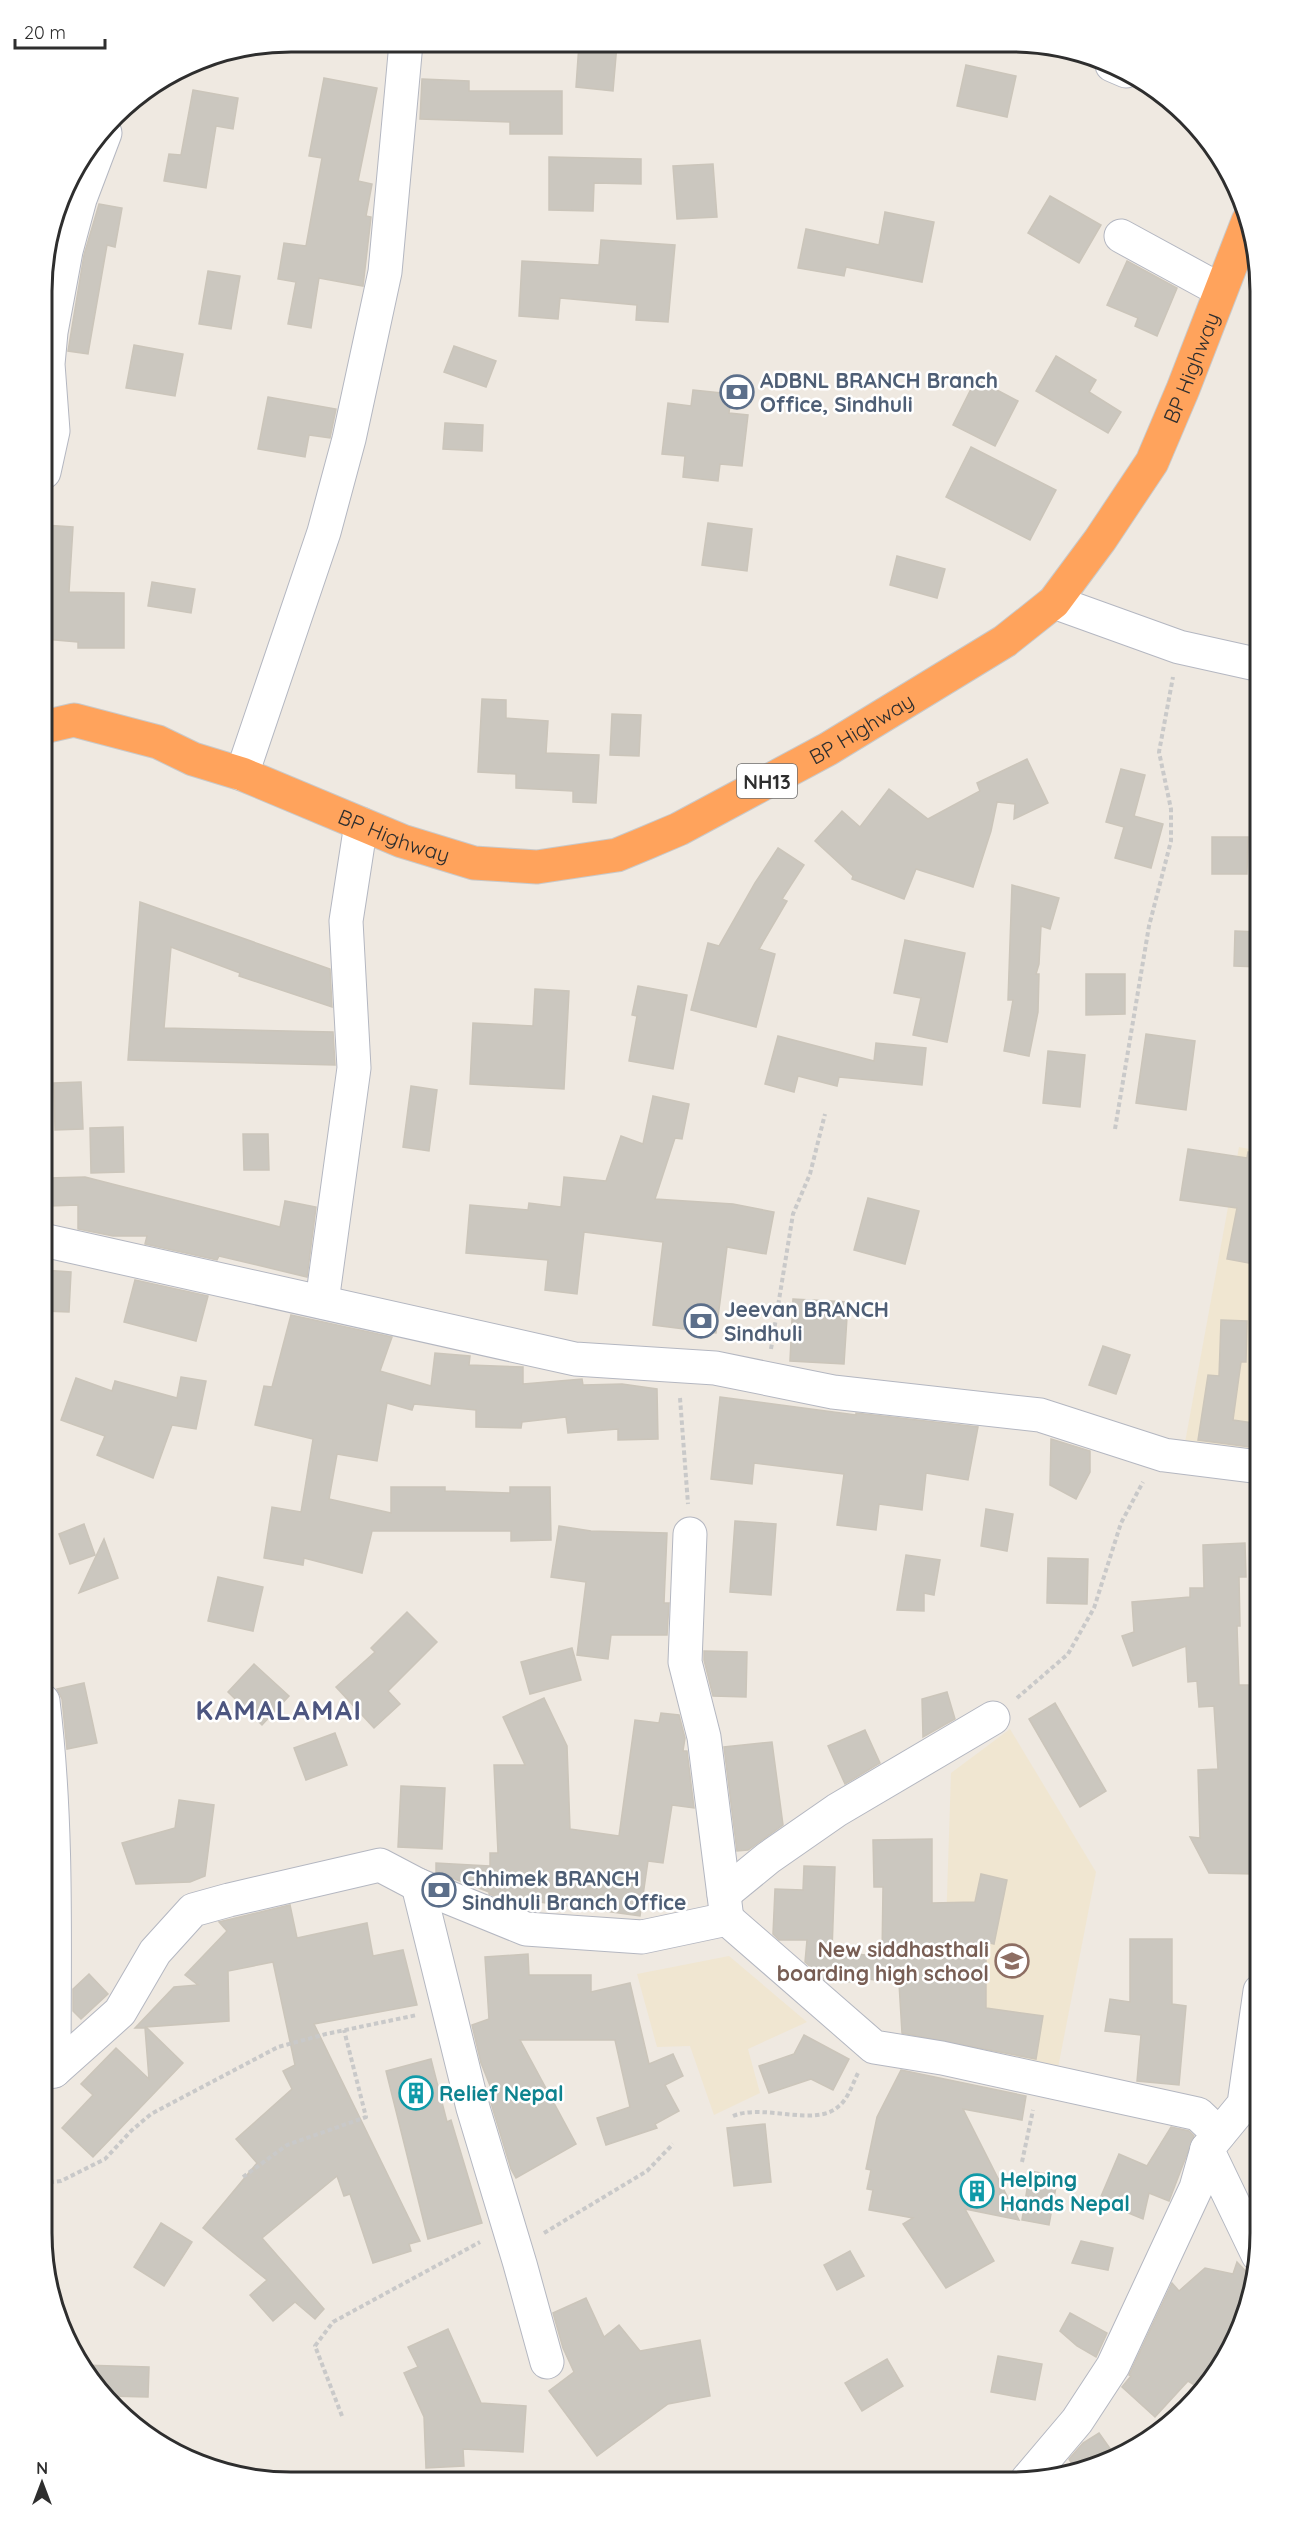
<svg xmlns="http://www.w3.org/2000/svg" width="1302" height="2525" font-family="Quicksand,sans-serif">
<rect width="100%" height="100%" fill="#efe9e1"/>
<g fill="#f0e6d1">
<path d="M1239 1147 1260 1151V1457L1184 1448Z"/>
<path d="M1010 1729 1096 1872 1057 2073 942 2050 951 1773Z"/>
<path d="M729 1956 807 2022 748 2049 760 2093 714 2115 690 2046 657 2047 637 1974Z"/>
</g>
<g fill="#cbc7bf" stroke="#cbc5ba" stroke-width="1.5">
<path d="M579 44H617L613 91 576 87Z"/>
<path d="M966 65 1016 76 1007 117 957 106Z"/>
<path d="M324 78 377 88 358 181 372 184 366 216 371 217 363 286 319 278 311 328 288 324 296 282 278 279 284 243 306 246 322 158 309 156Z"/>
<path d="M422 79 469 81V91H562V134H510V122L420 119Z"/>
<path d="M193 90 238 98 233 129 216 126 206 188 164 181 169 154 181 155Z"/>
<path d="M549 157 641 159V184L594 183 593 211 549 210Z"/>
<path d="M713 164 717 217 677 219 673 166Z"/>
<path d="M1050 196 1101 225 1079 263 1028 233Z"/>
<path d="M99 204 122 208 115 247 107 245 88 354 68 351 84 255Z"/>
<path d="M885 212 934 222 922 282 846 267 844 276 798 268 806 229 879 245Z"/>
<path d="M601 240 675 245 668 322 636 320 637 305 560 298 558 319 519 316 522 261 599 265Z"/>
<path d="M1127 261 1177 288 1157 336 1135 326 1138 318 1107 305Z"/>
<path d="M208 271 240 276 231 329 199 324Z"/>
<path d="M134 345 183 354 175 396 126 388Z"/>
<path d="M454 346 496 361 486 387 444 372Z"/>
<path d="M1056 356 1096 380 1089 392 1121 412 1108 433 1036 391Z"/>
<path d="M976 379 1018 401 995 446 953 425Z"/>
<path d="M693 390 731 394 729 413 748 415 742 466 720 464 718 481 683 477 685 456 662 454 668 403 691 406Z"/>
<path d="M268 397 336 409 330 438 309 435 305 457 258 449Z"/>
<path d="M445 423 483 425 482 451 443 449Z"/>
<path d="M971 447 1056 490 1030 540 946 497Z"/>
<path d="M708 523 752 529 747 571 702 565Z"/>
<path d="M44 525 73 527 69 592 124 593V648H78V642L44 639Z"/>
<path d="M897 556 945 569 937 598 890 585Z"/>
<path d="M152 582 195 589 191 613 148 606Z"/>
<path d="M482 699 506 700V718L548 721 546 753 599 755 596 803 573 802V791L516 788V774L478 772Z"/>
<path d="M612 714 641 715 639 756 610 755Z"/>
<path d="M1027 759 1048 803 1014 819 1015 804 997 802 991 831 973 887 916 869 904 899 852 879 853 876 815 841 842 811 860 827 889 789 928 819 980 791 977 783Z"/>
<path d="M1121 769 1145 775 1134 816 1163 824 1151 868 1115 858 1124 827 1106 822Z"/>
<path d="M1212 837H1248L1247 874H1212Z"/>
<path d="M778 848 804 865 782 899 787 901 759 949 775 954 756 1027 691 1010 708 943 719 946 755 883Z"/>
<path d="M1012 885 1059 898 1050 929 1041 926 1039 964 1036 974H1039L1038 1012 1029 1056 1004 1051 1013 1000H1008Z"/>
<path d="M140 902 330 969 332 1007 239 976 240 973 171 947 164 1028 333 1032 335 1065 128 1060Z"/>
<path d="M1235 931 1260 932V967L1234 966Z"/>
<path d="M905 940 965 953 947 1042 913 1035 921 998 894 993Z"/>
<path d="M1086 974H1125V1014L1086 1015Z"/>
<path d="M638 986 687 995 673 1069 629 1061 637 1016 632 1015Z"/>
<path d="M535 989 569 991 564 1089 470 1084 473 1023 533 1026Z"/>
<path d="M1146 1034 1195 1041 1186 1110 1136 1103Z"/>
<path d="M778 1036 874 1061 876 1043 926 1048 922 1085 839 1077 837 1086 798 1076 794 1092 765 1084Z"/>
<path d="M1048 1051 1085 1055 1080 1107 1043 1103Z"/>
<path d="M81 1082 83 1129 55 1130 54 1083Z"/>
<path d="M411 1086 437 1090 429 1151 403 1147Z"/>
<path d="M653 1096 689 1104 682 1139 675 1138 655 1199 733 1204 774 1212 766 1254 727 1247 716 1333 653 1325 663 1242 584 1232 577 1294 545 1290 548 1260 466 1253 470 1205 528 1210 529 1203 561 1207 564 1177 606 1181 621 1136 643 1144Z"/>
<path d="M123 1127 124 1172 91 1173 90 1128Z"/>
<path d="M243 1134H268L269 1170H244Z"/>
<path d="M1188 1149 1247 1158 1248 1152 1260 1153V1265L1227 1259 1237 1208 1180 1200Z"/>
<path d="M85 1177 280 1227 285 1201 316 1207 307 1277 219 1256 217 1260 145 1244 147 1236H113L78 1229V1205L50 1206 49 1178Z"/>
<path d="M868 1198 919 1211 905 1264 854 1250Z"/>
<path d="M43 1270 71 1272 69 1312 43 1311Z"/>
<path d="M135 1280 208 1296 196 1341 124 1322Z"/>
<path d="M793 1299 848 1302 844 1364 790 1361Z"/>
<path d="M291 1315 392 1337 380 1371 431 1386 435 1353 470 1356 469 1365 523 1367V1384L582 1379 583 1385 622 1384 657 1389 658 1439 618 1440V1429L568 1433 566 1417 522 1422 521 1428 476 1427V1410L414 1404 412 1410 387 1403 377 1461 337 1454 329 1499 391 1513V1487H445V1491L510 1493V1487H550L551 1540 511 1541V1531H372L362 1573 304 1558 303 1565 264 1558 272 1507 301 1512 313 1439 255 1425 264 1386 272 1387Z"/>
<path d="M1221 1320 1247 1321 1246 1362H1241L1233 1420 1260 1424 1257 1448 1198 1440 1208 1375 1219 1376Z"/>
<path d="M1103 1346 1130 1355 1116 1394 1089 1385Z"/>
<path d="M181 1377 206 1381 196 1429 172 1425 153 1478 97 1455 105 1436 61 1420 76 1378 112 1391 115 1381 177 1398Z"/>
<path d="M720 1397 856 1415V1413L978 1427 968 1480 926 1473 922 1510 879 1504 876 1530 837 1525 844 1474 754 1463 752 1484 711 1479Z"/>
<path d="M1051 1439 1090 1451V1472L1076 1499 1050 1485Z"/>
<path d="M986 1509 1013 1514 1007 1551 981 1546Z"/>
<path d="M735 1521 776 1524 771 1595 730 1592Z"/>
<path d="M84 1524 95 1555 70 1564 59 1534Z"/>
<path d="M559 1526 591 1531 667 1533 664 1603H669L667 1635H611L608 1659 577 1655 586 1582 551 1577Z"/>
<path d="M104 1539 118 1578 79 1593Z"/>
<path d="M1245 1543 1246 1577H1239L1240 1626H1237L1239 1685H1251L1255 1732 1258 1833 1254 1874 1209 1873 1190 1837 1200 1838 1198 1770 1218 1769 1214 1706 1199 1707 1197 1681 1188 1682 1186 1646 1133 1666 1122 1636 1134 1632 1132 1602 1190 1597V1588H1204L1203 1545Z"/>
<path d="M906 1555 940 1560 934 1595 924 1593V1611L897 1610Z"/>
<path d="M1048 1558 1088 1559 1087 1604 1047 1603Z"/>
<path d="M218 1577 263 1587 253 1631 208 1621Z"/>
<path d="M407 1612 437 1642 388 1691 400 1704 374 1728 336 1687 375 1652 371 1648Z"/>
<path d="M572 1648 581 1680 530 1694 521 1662Z"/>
<path d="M704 1651 747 1652 746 1697 713 1696 704 1660Z"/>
<path d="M254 1664 289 1696 262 1725 228 1692Z"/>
<path d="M84 1683 97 1743 67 1749 62 1699 57 1689Z"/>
<path d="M947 1692 955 1719 923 1737 922 1699Z"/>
<path d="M544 1698 567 1746 570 1829 619 1836 635 1720 659 1723 661 1713 679 1715 685 1738 683 1751H687L694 1808 672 1805 663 1863 648 1861 640 1916 539 1902 507 1901 489 1894V1892L436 1872V1863L490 1866V1853H498L494 1765H525L503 1717Z"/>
<path d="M1055 1703 1106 1791 1080 1807 1029 1719Z"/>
<path d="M865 1730 880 1763 845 1784 828 1746Z"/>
<path d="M335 1733 347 1765 306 1780 294 1748Z"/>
<path d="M772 1742 783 1825 748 1850 737 1851 724 1747Z"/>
<path d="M401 1786 445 1788 442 1849 398 1847Z"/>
<path d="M179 1800 214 1805 205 1876 190 1882 136 1884 122 1843 175 1828Z"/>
<path d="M932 1839V1903L975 1902 981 1874 1007 1880 994 1944 986 1942V2008L1043 2016 1036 2059 902 2033 899 1983 851 1977V1982L825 1980 805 1962 807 1940H779L773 1934 775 1889 803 1890 804 1866 835 1867 832 1951 882 1957 883 1887H874L873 1840Z"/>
<path d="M290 1905 297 1938 367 1923 373 1956 403 1950 417 2005 314 2024 420 2241 409 2244 411 2251 373 2263 350 2194 344 2196 337 2176 262 2238 324 2309 315 2319 295 2302 273 2321 250 2295 267 2280 203 2228 257 2163 236 2139 292 2089 283 2071 295 2065 273 1962 228 1971 229 2021 146 2027 183 2063 93 2157 62 2128 93 2095 81 2084 116 2048 149 2079 145 2028H135L174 1987 198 1985 185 1975 227 1931 219 1922Z"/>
<path d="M1130 1939H1172V2004L1186 2006 1179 2085 1137 2081 1141 2035 1105 2031 1110 1999 1130 2002Z"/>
<path d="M528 1954 529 1975H591V1992L630 1983 649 2064 673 2054 683 2076 665 2085 679 2111 655 2124 657 2128 606 2145 597 2118 630 2107 615 2040H520L576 2144 516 2178 511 2169 491 2103 490 2101 495 2098 481 2063 472 2025 489 2019 485 1957Z"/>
<path d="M89 1974 108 1994 81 2019 73 2011V1989Z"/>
<path d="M804 2035 849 2059 833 2090 811 2079 769 2093 759 2066 794 2054Z"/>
<path d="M431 2059 447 2122 451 2120 482 2223 428 2239 386 2071Z"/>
<path d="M901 2070 1026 2096 1022 2120 963 2109 1019 2220 965 2209 994 2261 946 2288 903 2224 913 2218 869 2210 873 2190 867 2189 871 2170 866 2169 877 2117Z"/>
<path d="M765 2124 771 2182 734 2186 727 2128Z"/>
<path d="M1171 2127 1189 2131 1194 2136 1169 2201 1149 2193 1143 2219 1099 2201 1119 2154 1147 2166Z"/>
<path d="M1030 2171 1058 2176 1049 2225 1022 2220Z"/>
<path d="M161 2223 192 2242 164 2286 134 2267Z"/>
<path d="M1081 2241 1113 2248 1108 2270 1072 2263Z"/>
<path d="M850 2251 864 2276 837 2290 824 2265Z"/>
<path d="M1237 2262 1253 2279 1241 2328 1235 2339 1232 2337 1201 2389 1188 2381 1155 2417 1122 2387 1131 2376 1129 2375 1172 2283 1179 2291 1205 2268 1233 2274Z"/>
<path d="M586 2298 604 2337 619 2325 640 2351 700 2340 710 2396 668 2404 597 2456 549 2391 574 2372 563 2348 553 2313Z"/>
<path d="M1070 2313 1107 2333 1096 2357 1077 2346 1060 2331Z"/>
<path d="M448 2329 481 2403 526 2406 523 2452 463 2449 464 2466 426 2468 424 2417 404 2373 418 2367 408 2347Z"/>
<path d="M998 2356 1042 2364 1035 2400 991 2392Z"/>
<path d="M887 2359 903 2386 862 2411 845 2383Z"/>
<path d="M81 2365 149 2367 148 2397 106 2396Z"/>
<path d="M1099 2433 1116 2457 1090 2470 1077 2472 1069 2459 1083 2443Z"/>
</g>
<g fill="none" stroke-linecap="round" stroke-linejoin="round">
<defs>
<g id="minor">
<path d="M1112 65 1126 71"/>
<path d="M1121 236 1220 290"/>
<path d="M44 472 53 431 48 364 51 332 66 251 80 199 105 133"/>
<path d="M1054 602 1179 647 1260 665"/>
<path d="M242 774 324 532 349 439 385 272 406 43"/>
<path d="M43 1240 575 1359 715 1368 833 1392 1040 1415 1164 1455 1260 1467"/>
<path d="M322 1302 354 1068 346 921 361 824"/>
<path d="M690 1534 685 1662 704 1737 727 1919"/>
<path d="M43 1701C58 1824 54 1947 54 2071"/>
<path d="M418 1885 473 2108 520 2264 547 2362"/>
<path d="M724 1894 768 1858 837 1810 993 1718"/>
<path d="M42 2073 54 2071 120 2012 155 1952 193 1910 229 1900 380 1865 418 1885 526 1929 642 1937 727 1919 874 2047 942 2058 1198 2114 1219 2134"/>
<path d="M1258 2255 1207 2149 1244 2104 1260 1991"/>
<path d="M1027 2480 1077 2421 1113 2366 1196 2188 1207 2149"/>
</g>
<g id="highway">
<path id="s1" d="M44 727 74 720 158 742 193 759 242 774 402 841 474 863 537 867 617 855 646 843 679 829 828 749 1005 641 1054 602 1100 540 1152 462 1183 389 1248 221"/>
</g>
</defs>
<use href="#minor" stroke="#b4b7c1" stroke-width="35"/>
<use href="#highway" stroke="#c9c9c9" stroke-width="35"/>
<g stroke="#c9c9c9" stroke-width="4" stroke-dasharray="4.5 3" stroke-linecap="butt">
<path d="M1115 1129 1149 926 1171 841V809L1159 752 1173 677"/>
<path d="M771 1349 793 1214 810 1174 825 1114"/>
<path d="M680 1398 688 1504"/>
<path d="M1017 1698 1068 1654 1094 1608 1121 1523 1143 1482"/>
<path d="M733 2116C764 2103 816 2128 839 2106 848 2099 853 2083 858 2073"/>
<path d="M1022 2162 1033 2110"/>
<path d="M243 2177 287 2145 366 2117 344 2030"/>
<path d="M42 2183 61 2181 105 2159 131 2131 151 2114 278 2047 326 2034 417 2015"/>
<path d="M544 2233 647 2171 673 2144"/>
<path d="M342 2416 315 2346 333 2322 480 2242"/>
</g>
<use href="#minor" stroke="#fff" stroke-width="33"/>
<use href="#highway" stroke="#ffa35c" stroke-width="33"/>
</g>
<defs>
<symbol id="bank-ring" viewBox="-11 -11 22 22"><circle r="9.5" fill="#fff" stroke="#5c6f8a" stroke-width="1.5"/><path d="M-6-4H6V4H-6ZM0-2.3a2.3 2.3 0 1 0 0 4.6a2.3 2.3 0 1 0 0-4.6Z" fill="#5c6f8a"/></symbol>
<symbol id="school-ring" viewBox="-11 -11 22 22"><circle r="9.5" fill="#fff" stroke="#8d6e63" stroke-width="1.5"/><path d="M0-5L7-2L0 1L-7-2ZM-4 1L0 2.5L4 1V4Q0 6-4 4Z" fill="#8d6e63"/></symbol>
<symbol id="building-ring" viewBox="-11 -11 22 22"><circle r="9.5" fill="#fff" stroke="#0f9aa8" stroke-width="1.5"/><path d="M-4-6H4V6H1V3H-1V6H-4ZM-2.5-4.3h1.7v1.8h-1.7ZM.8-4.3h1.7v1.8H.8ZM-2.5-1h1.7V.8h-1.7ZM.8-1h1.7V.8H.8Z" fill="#0f9aa8"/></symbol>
</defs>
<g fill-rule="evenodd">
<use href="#bank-ring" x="718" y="373" width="38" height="38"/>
<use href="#bank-ring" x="682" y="1302" width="38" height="38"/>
<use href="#bank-ring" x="420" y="1871" width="38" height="38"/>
<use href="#school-ring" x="993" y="1942" width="38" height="38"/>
<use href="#building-ring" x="397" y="2074" width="38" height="38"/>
<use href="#building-ring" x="958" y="2172" width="38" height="38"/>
</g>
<g text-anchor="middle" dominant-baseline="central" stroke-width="5" stroke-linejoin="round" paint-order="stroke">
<rect fill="#fff" stroke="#6d6d6d" stroke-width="1.5" x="737" y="764" width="60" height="34" rx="4.5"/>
<g font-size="20" font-weight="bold" fill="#2e2e2e">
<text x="767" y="781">NH13</text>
</g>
<g font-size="21" fill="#2e2e2e" stroke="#fff">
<text stroke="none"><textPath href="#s1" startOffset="1380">BP Highway</textPath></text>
<text stroke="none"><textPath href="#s1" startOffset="876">BP Highway</textPath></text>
<text stroke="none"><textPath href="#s1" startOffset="372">BP Highway</textPath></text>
</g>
<g font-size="21" font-weight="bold" fill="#4e5e75" stroke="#fff" text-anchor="start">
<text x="760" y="380">ADBNL BRANCH Branch<tspan x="760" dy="24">Office, Sindhuli</tspan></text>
<text x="724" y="1309">Jeevan BRANCH<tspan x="724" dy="24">Sindhuli</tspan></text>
<text x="462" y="1878">Chhimek BRANCH<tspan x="462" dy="24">Sindhuli Branch Office</tspan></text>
</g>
<g font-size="21" font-weight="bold" fill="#785e54" stroke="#fff" text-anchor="end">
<text x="989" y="1949">New siddhasthali<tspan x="989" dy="24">boarding high school</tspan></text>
</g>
<g font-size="21" font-weight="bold" fill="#0d838f" stroke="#fff" text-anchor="start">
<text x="439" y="2093">Relief Nepal</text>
<text x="1000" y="2179">Helping<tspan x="1000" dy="24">Hands Nepal</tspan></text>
</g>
<g font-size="27" font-weight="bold" letter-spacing="1.5" fill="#4d5680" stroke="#fff">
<text x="279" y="1710">KAMALAMAI</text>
</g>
</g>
<path d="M0 0H1302V2525H0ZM291 52H1011A239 239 0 0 1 1250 291V2233A239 239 0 0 1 1011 2472H291A239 239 0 0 1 52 2233V291A239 239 0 0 1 291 52Z" fill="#fff" fill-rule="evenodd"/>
<path fill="none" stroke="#2e2e2e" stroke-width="3" d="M291 52H1011A239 239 0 0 1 1250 291V2233A239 239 0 0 1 1011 2472H291A239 239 0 0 1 52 2233V291A239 239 0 0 1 291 52Z"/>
<g transform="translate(42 2483)" stroke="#ffffff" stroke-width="4.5" paint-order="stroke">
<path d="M0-4.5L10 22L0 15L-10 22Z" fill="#2e2e2e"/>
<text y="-9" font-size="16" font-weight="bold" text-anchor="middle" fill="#2e2e2e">N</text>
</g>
<path d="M15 39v9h90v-9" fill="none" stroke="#2e2e2e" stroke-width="3"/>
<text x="24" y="39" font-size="18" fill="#2e2e2e" stroke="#ffffff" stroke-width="4.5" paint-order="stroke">20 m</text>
</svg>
